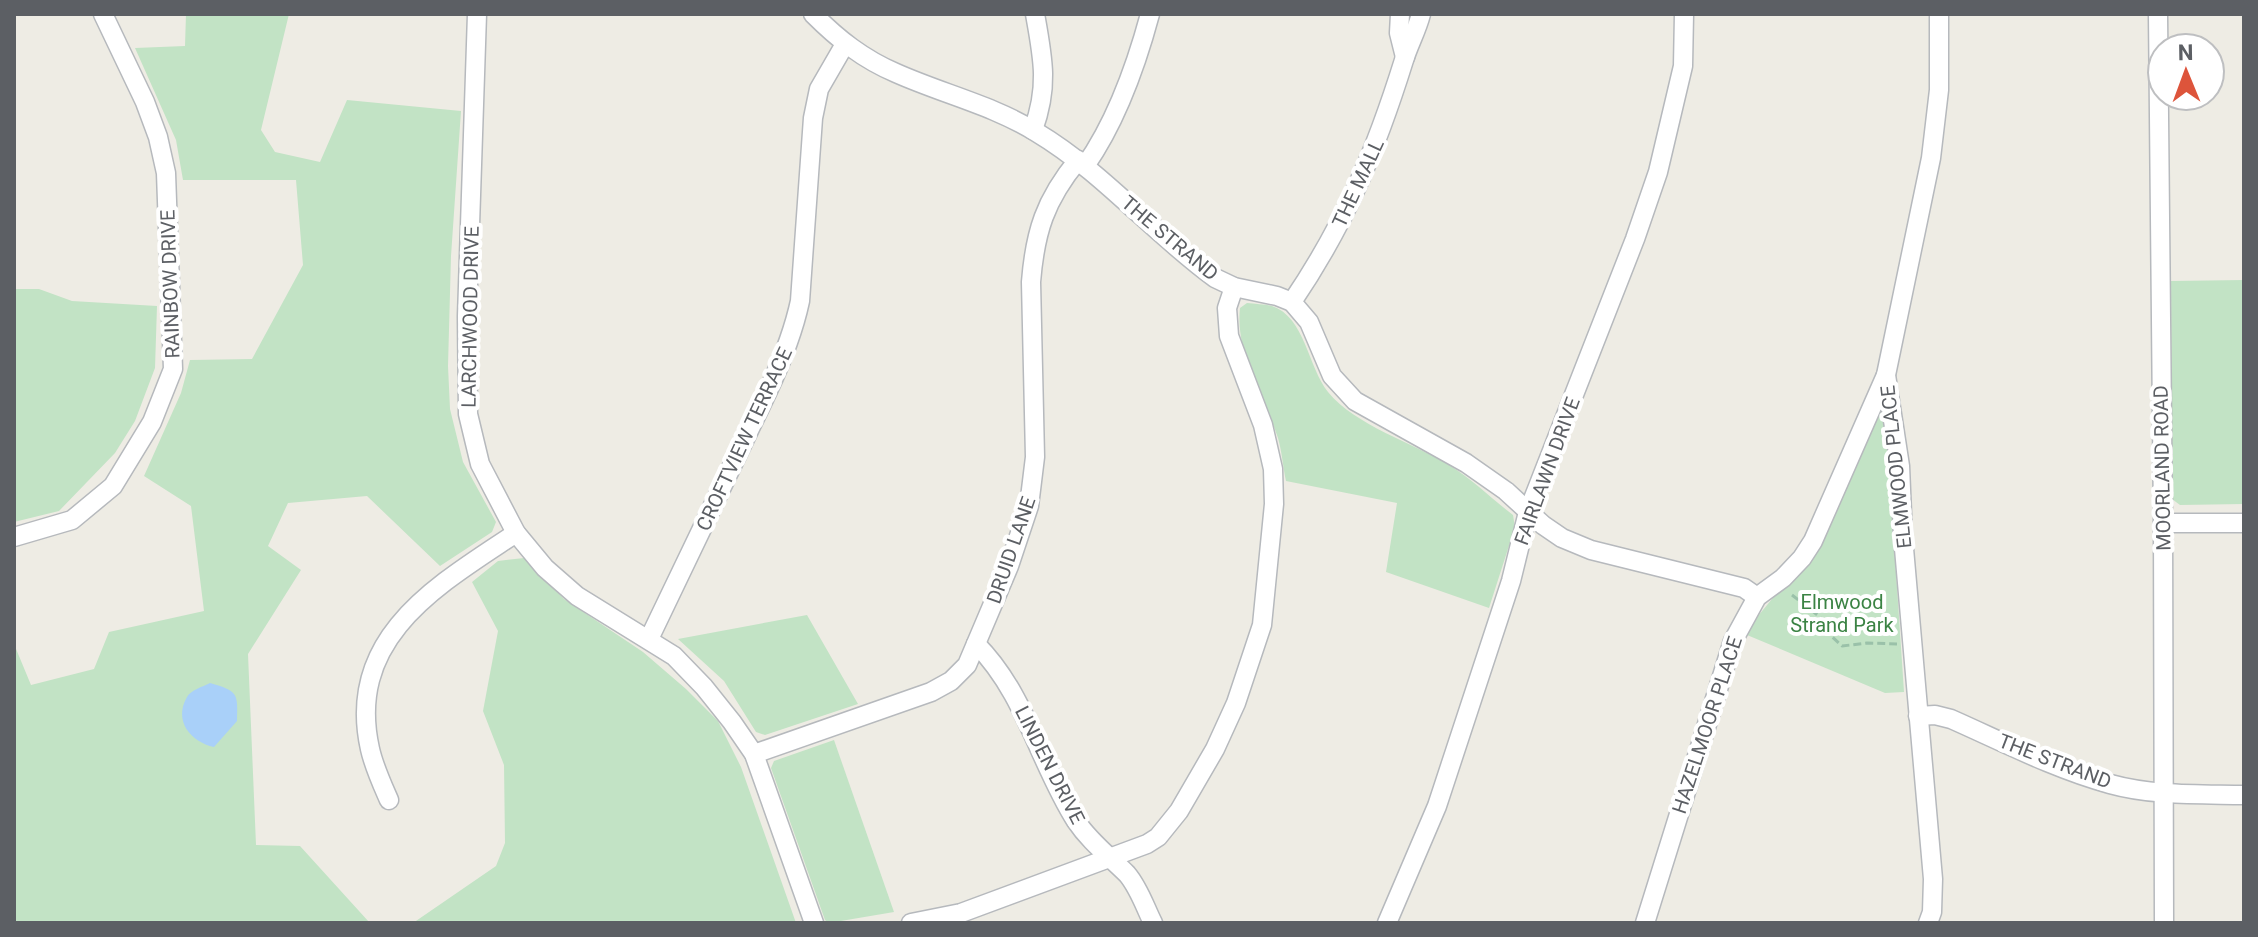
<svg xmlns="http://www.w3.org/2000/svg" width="2258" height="937" font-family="Roboto,sans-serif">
<rect width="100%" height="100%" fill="#eeece4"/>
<g fill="#c2e3c5">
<path d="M186 14H289L261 130 275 152 320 162 347 100 461 111 451 256 448 366 450 409 463 462 496 522 492 532 440 566 367 496 288 503 268 546 301 570 248 654 256 845 300 846 369 922 378 923H14V644L31 685 94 669 109 632 204 611 191 506 144 476 181 393 190 360 252 359 303 265 296 180H183L176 140 135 48 185 46Z"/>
<path d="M2244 280V504L2180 505 2172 499 2171 281Z"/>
<path d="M14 289H39L72 301 157 306 155 368 135 421 115 453 59 511 14 522Z"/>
<path d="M1247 303C1255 304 1264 304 1272 306 1305 317 1308 367 1328 392 1356 426 1412 442 1449 465 1472 479 1492 499 1513 515L1515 527 1489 608 1386 572 1397 503 1286 481C1283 467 1282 452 1278 438 1264 395 1235 354 1240 308Z"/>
<path d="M1883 406 1885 408 1904 692 1885 693 1747 635 1758 616 1772 599 1810 563 1880 407Z"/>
<path d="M524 558 564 599 643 652 686 689 718 721 741 767 796 923H413L496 866 505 843 504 765 483 711 498 631 472 582 498 561Z"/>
<path d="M807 615 858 704 765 735 756 732 724 681 678 639Z"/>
<path d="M834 740 894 912 829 923 825 920 771 768 774 761Z"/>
</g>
<path fill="#a9d0f9" d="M210 683C238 691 238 693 237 721L214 747C191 742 173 721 187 697 191 690 202 687 210 683Z"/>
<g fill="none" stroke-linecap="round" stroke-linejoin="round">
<defs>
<g id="street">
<path d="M477 14 467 316 468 414 480 464 516 533 545 568 577 596 674 656 704 687 732 722 754 754 814 923"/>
<path d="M813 14C838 39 863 59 896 73 943 94 992 105 1036 132 1103 172 1153 233 1215 278L1234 287 1277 296 1292 302 1309 322 1332 376 1355 401 1466 463 1506 491 1543 525 1562 538 1591 550 1744 588 1757 597"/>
<path d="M1400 14 1399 33 1405 57"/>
<path d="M2158 14 2163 523 2164 923"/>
<path d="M1033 130C1049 87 1043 58 1035 14"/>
<path d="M1085 166C1116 122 1136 66 1150 14"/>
<path d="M1292 302C1345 224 1376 150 1404 60 1409 44 1417 30 1421 14"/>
<path d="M2163 523H2244"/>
<path d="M14 537 72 520 113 486 152 422 173 369 166 173 158 137 145 102 103 14"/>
<path d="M649 639 767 393C781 363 793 334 800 301L813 118 819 89 845 44"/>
<path d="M976 644C1026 694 1039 763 1076 821 1090 842 1109 856 1127 874 1139 888 1145 907 1153 923"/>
<path d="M1918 716 1935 715 1951 719C2003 742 2055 769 2110 784 2153 796 2200 794 2244 795"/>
<path d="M754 754 931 692 951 681 967 665 1009 566 1029 506 1035 457 1031 282C1035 232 1045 200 1078 160"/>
<path d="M389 800C382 784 374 767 370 749 345 637 438 585 516 533"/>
<path d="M911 923 961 913 1147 844 1158 837 1179 811 1215 749 1236 703 1262 625 1274 504 1273 469 1263 425 1229 336 1227 308 1234 287"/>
<path d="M1387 923 1437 806 1511 581 1528 512 1635 239 1658 172 1683 66 1684 14"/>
<path d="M1645 923 1733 641 1757 597 1783 578 1802 558 1813 541 1886 375"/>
<path d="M1928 923 1932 912 1933 879 1903 537 1900 466 1886 375 1931 158 1939 90V14"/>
</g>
</defs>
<use href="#street" stroke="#b6b9bd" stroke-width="21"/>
<path stroke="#9ac1a9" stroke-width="3" stroke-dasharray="8 4" stroke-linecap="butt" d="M1792 595 1820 617 1828 633 1842 646 1867 643 1897 644"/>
<use href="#street" stroke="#fff" stroke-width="18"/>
</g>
<g text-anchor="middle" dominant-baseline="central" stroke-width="8" stroke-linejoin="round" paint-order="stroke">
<g font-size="20" fill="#5c5f64" stroke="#fff">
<text transform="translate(1358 183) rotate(-65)">THE MALL</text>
<text transform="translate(1170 238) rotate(40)">THE STRAND</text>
<text transform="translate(170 284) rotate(-92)">RAINBOW DRIVE</text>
<text transform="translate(470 317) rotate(-89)">LARCHWOOD DRIVE</text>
<text transform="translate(744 439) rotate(-65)">CROFTVIEW TERRACE</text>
<text transform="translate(1896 467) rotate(-96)">ELMWOOD PLACE</text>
<text transform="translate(2162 468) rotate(-91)">MOORLAND ROAD</text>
<text transform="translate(1547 471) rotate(-70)">FAIRLAWN DRIVE</text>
<text transform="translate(1011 550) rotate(-71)">DRUID LANE</text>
<text transform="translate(1707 725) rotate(-72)">HAZELMOOR PLACE</text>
<text transform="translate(2055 761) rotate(21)">THE STRAND</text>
<text transform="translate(1050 765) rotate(63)">LINDEN DRIVE</text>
</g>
<g font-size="20" fill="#3b8344" stroke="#fff">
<text x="1842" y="602">Elmwood<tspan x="1842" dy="23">Strand Park</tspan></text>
</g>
</g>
<rect width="2258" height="937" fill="none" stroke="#5c5f64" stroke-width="32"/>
<g transform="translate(2186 72) rotate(359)"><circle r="38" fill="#ffffff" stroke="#bebfc1" stroke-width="2"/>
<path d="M0-6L14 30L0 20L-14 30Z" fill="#dd543b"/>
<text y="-12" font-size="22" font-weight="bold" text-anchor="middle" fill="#5c5f64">N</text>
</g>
</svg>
